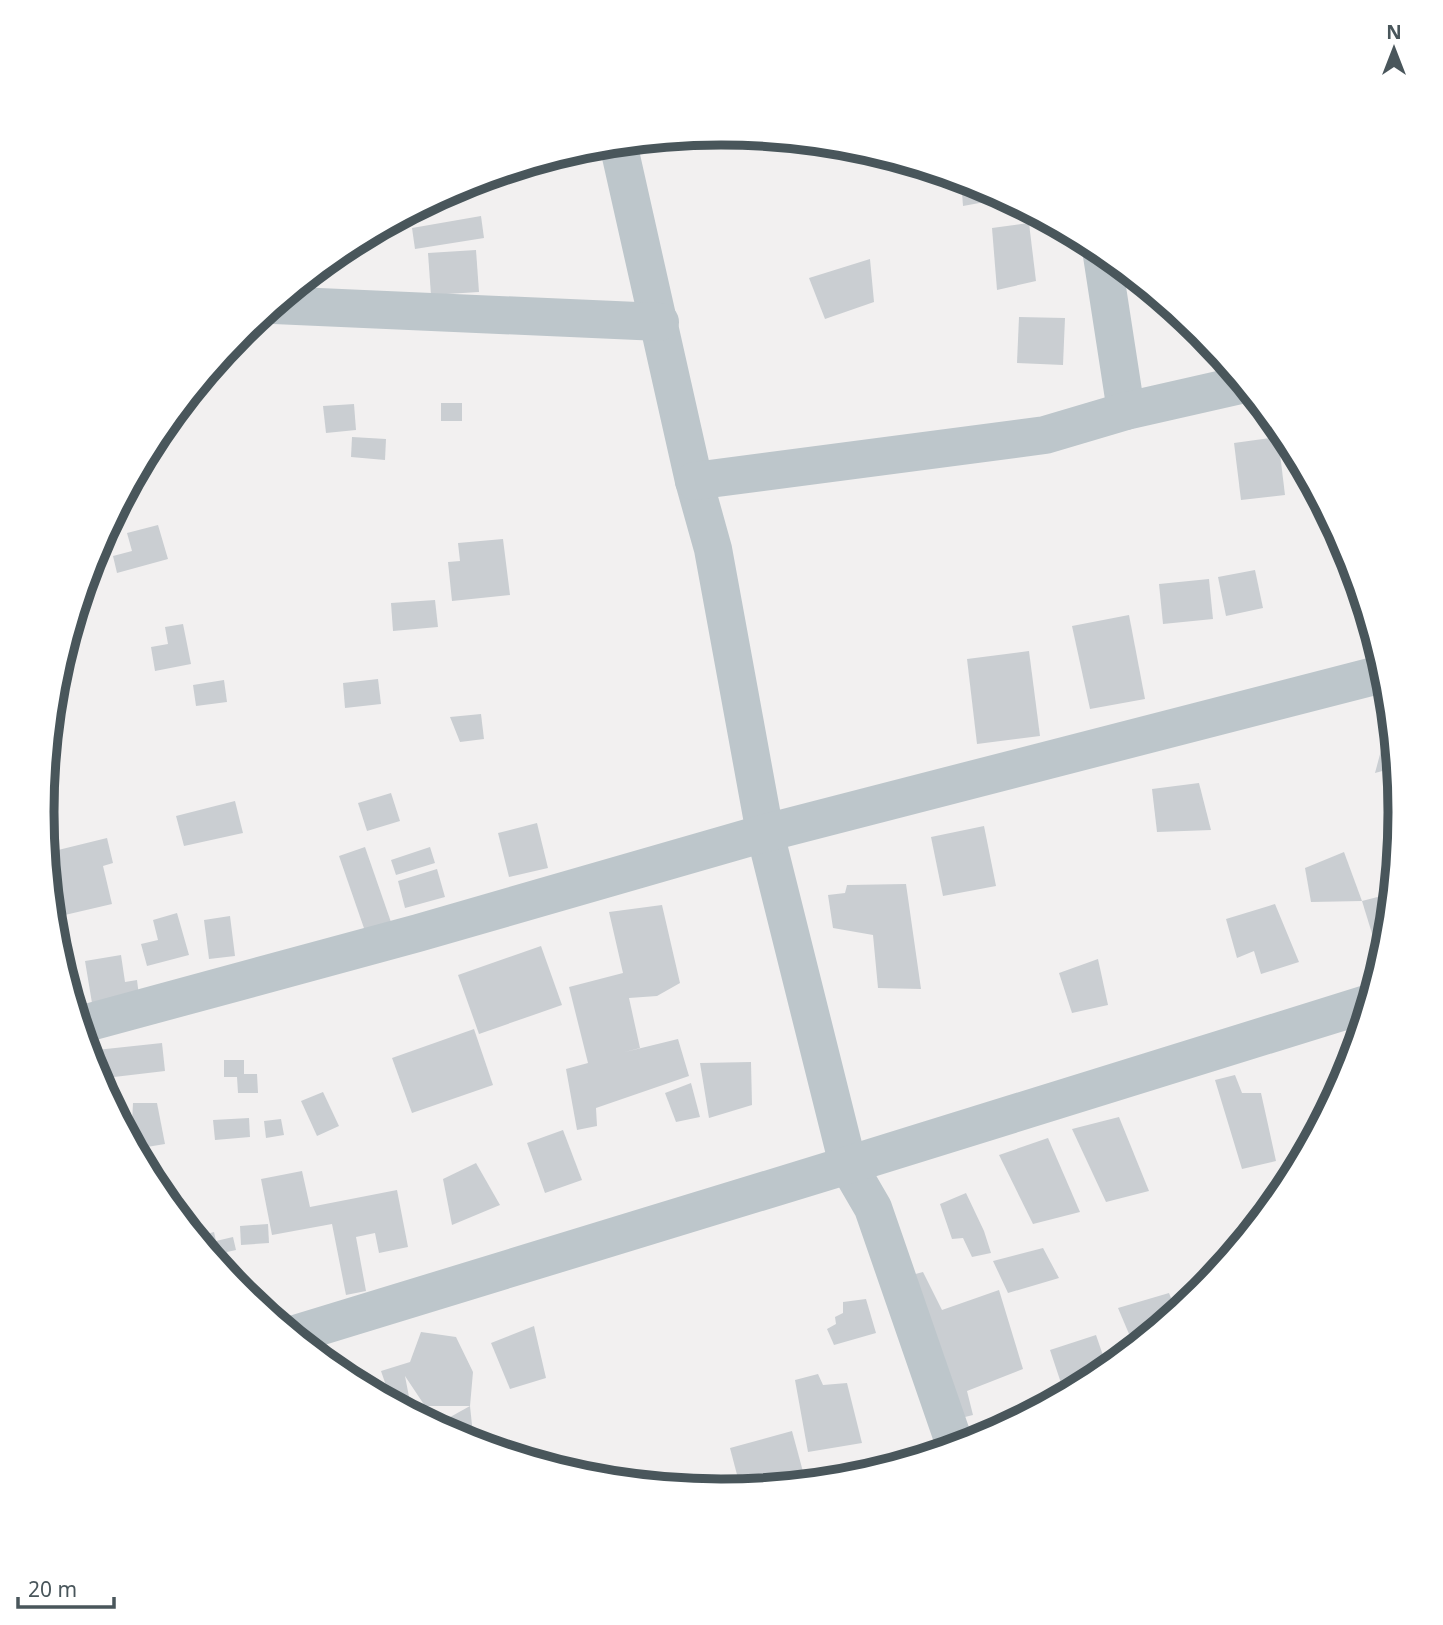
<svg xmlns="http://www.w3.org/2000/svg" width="1443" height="1625" font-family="'Noto Sans',sans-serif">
<rect width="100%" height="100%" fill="#f2f0f0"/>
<g fill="#caced2">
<path d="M961 179 982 185 1007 198 963 206Z"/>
<path d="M481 216 484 238 415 249 412 228Z"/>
<path d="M1029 223 1036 281 997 290 992 228Z"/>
<path d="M476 250 479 292 431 295 428 253Z"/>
<path d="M870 259 874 302 825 319 809 278Z"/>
<path d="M1019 317 1065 318 1063 365 1017 363Z"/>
<rect x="441" y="403" width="21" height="18"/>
<path d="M354 404 356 430 326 433 323 406Z"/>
<path d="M352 437 386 439 385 460 351 457Z"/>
<path d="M1278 437 1285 495 1241 500 1234 443Z"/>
<path d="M158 525 168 559 117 573 113 556 132 551 127 533Z"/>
<path d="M503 539 510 595 452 601 448 562 460 561 458 543Z"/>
<path d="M1255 570 1263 608 1226 616 1218 577Z"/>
<path d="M1209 579 1213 619 1163 624 1159 584Z"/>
<path d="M435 600 438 627 393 631 391 603Z"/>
<path d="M1129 615 1145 699 1090 709 1072 626Z"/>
<path d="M183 624 191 664 155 671 151 647 168 644 165 627Z"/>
<path d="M69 634 76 656 61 661Z"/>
<path d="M1029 651 1040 736 977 744 967 659Z"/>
<path d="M378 679 381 704 345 708 343 683Z"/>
<path d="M224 680 227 702 196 706 193 685Z"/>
<path d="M481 714 484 739 460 742 450 717Z"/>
<path d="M1394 742 1397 767 1375 773 1383 743Z"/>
<path d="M47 762H49L55 777 45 780Z"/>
<path d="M1199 783 1211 830 1157 832 1152 789Z"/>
<path d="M391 793 400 821 367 831 358 803Z"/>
<path d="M235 801 243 833 184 846 176 816Z"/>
<path d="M537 823 548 868 509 877 498 833Z"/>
<path d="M984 826 996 886 943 896 931 837Z"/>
<path d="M107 838 113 863 103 866 112 904 52 918 46 853Z"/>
<path d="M365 847 392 925 366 934 339 856Z"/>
<path d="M430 847 435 863 396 875 391 860Z"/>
<path d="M1344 852 1362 901 1311 902 1305 868Z"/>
<path d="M437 869 445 897 405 908 398 881Z"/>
<path d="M906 884 921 989 878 988 873 935 833 928 828 895 845 893 847 885Z"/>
<path d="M1393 893 1388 945 1386 951 1378 953 1362 901Z"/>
<path d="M1275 904 1299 962 1261 974 1254 951 1237 958 1226 919Z"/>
<path d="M662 905 680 983 657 996 629 998 640 1048 625 1052 678 1039 689 1076 596 1108 597 1126 577 1130 566 1069 588 1063 569 987 623 973 609 912Z"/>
<path d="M177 913 189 955 147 966 141 944 158 940 153 920Z"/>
<path d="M230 916 235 956 209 959 204 920Z"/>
<path d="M541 946 562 1005 479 1034 458 975Z"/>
<path d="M121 955 125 982 137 980 139 996 92 1003 85 961Z"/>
<path d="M1098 959 1108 1005 1072 1013 1059 973Z"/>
<path d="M474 1029 493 1085 412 1113 392 1058Z"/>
<path d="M162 1043 165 1071 97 1079 87 1051Z"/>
<path d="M224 1060H244V1074H257L258 1093H238L237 1077H224Z"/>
<path d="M751 1062 752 1105 709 1118 700 1063Z"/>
<path d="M1235 1075 1242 1093H1261L1276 1161 1242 1169 1215 1080Z"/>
<path d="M691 1083 700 1117 676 1122 665 1093Z"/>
<path d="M323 1092 339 1126 317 1136 301 1101Z"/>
<path d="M133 1103H157L165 1144 135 1149 131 1142Z"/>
<path d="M1119 1117 1149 1191 1106 1202 1072 1129Z"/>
<path d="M249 1118 250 1137 215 1140 213 1120Z"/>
<path d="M281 1119 284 1135 266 1138 264 1121Z"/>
<path d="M563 1130 582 1180 545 1193 527 1143Z"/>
<path d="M1048 1138 1080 1212 1033 1224 999 1155Z"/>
<path d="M476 1163 500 1205 452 1225 443 1179Z"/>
<path d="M302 1171 310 1207 397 1190 408 1247 379 1253 375 1233 356 1237 366 1291 346 1295 332 1224 272 1235 261 1179Z"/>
<path d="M966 1193 984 1231 991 1253 972 1257 963 1238 952 1239 940 1204Z"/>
<path d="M268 1224 269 1243 241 1245 240 1226Z"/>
<path d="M214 1232 216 1241 233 1237 236 1250 227 1252 229 1263 218 1266 195 1237Z"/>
<path d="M1043 1248 1059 1278 1008 1293 993 1261Z"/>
<path d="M923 1272 942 1310 999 1290 1023 1369 967 1391 973 1415 953 1420 908 1276Z"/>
<path d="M1169 1293 1177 1313 1135 1348 1118 1308Z"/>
<path d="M866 1299 876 1333 834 1345 827 1329 836 1324 835 1317 843 1313V1302Z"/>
<path d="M534 1326 546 1378 510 1389 491 1343Z"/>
<path d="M421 1332 456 1337 473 1372 470 1406H425L405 1376 410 1402 396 1405 392 1403 381 1371 410 1362Z"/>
<path d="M1096 1335 1108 1370 1099 1378 1065 1395 1050 1350Z"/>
<path d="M818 1374 823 1385 847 1383 862 1443 808 1452 795 1380Z"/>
<path d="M470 1406 474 1444 461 1440 434 1426Z"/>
<path d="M792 1431 805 1479 777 1486 741 1490 730 1448Z"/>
</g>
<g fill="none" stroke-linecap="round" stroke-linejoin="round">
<g stroke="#bdc6cb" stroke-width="38">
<path d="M618 143 694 481 713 549 765 833 848 1165 873 1208 956 1448"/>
<path d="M1101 249 1126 411"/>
<path d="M274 305 660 322"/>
<path d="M694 481 1045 435 1126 411 1245 384"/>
<path d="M79 1025 418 933 765 833 1386 673"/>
<path d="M292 1335 848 1165 1370 1003"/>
</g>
</g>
<path d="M0 0H1443V1625H0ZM54 812a667 667 0 1 1 1334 0a667 667 0 1 1-1334 0Z" fill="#fff" fill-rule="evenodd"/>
<path fill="none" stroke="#49565b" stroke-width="9" d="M54 812a667 667 0 1 1 1334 0a667 667 0 1 1-1334 0Z"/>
<g transform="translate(1394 49)" stroke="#ffffff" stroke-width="5" paint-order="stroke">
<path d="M0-5L12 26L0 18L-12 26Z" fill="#49565b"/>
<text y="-10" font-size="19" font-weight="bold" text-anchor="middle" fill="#49565b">N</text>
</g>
<path d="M18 1597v10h96v-10" fill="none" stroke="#49565b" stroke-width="3.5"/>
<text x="28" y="1597" font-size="21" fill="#49565b" stroke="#ffffff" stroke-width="5" paint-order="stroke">20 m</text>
</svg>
